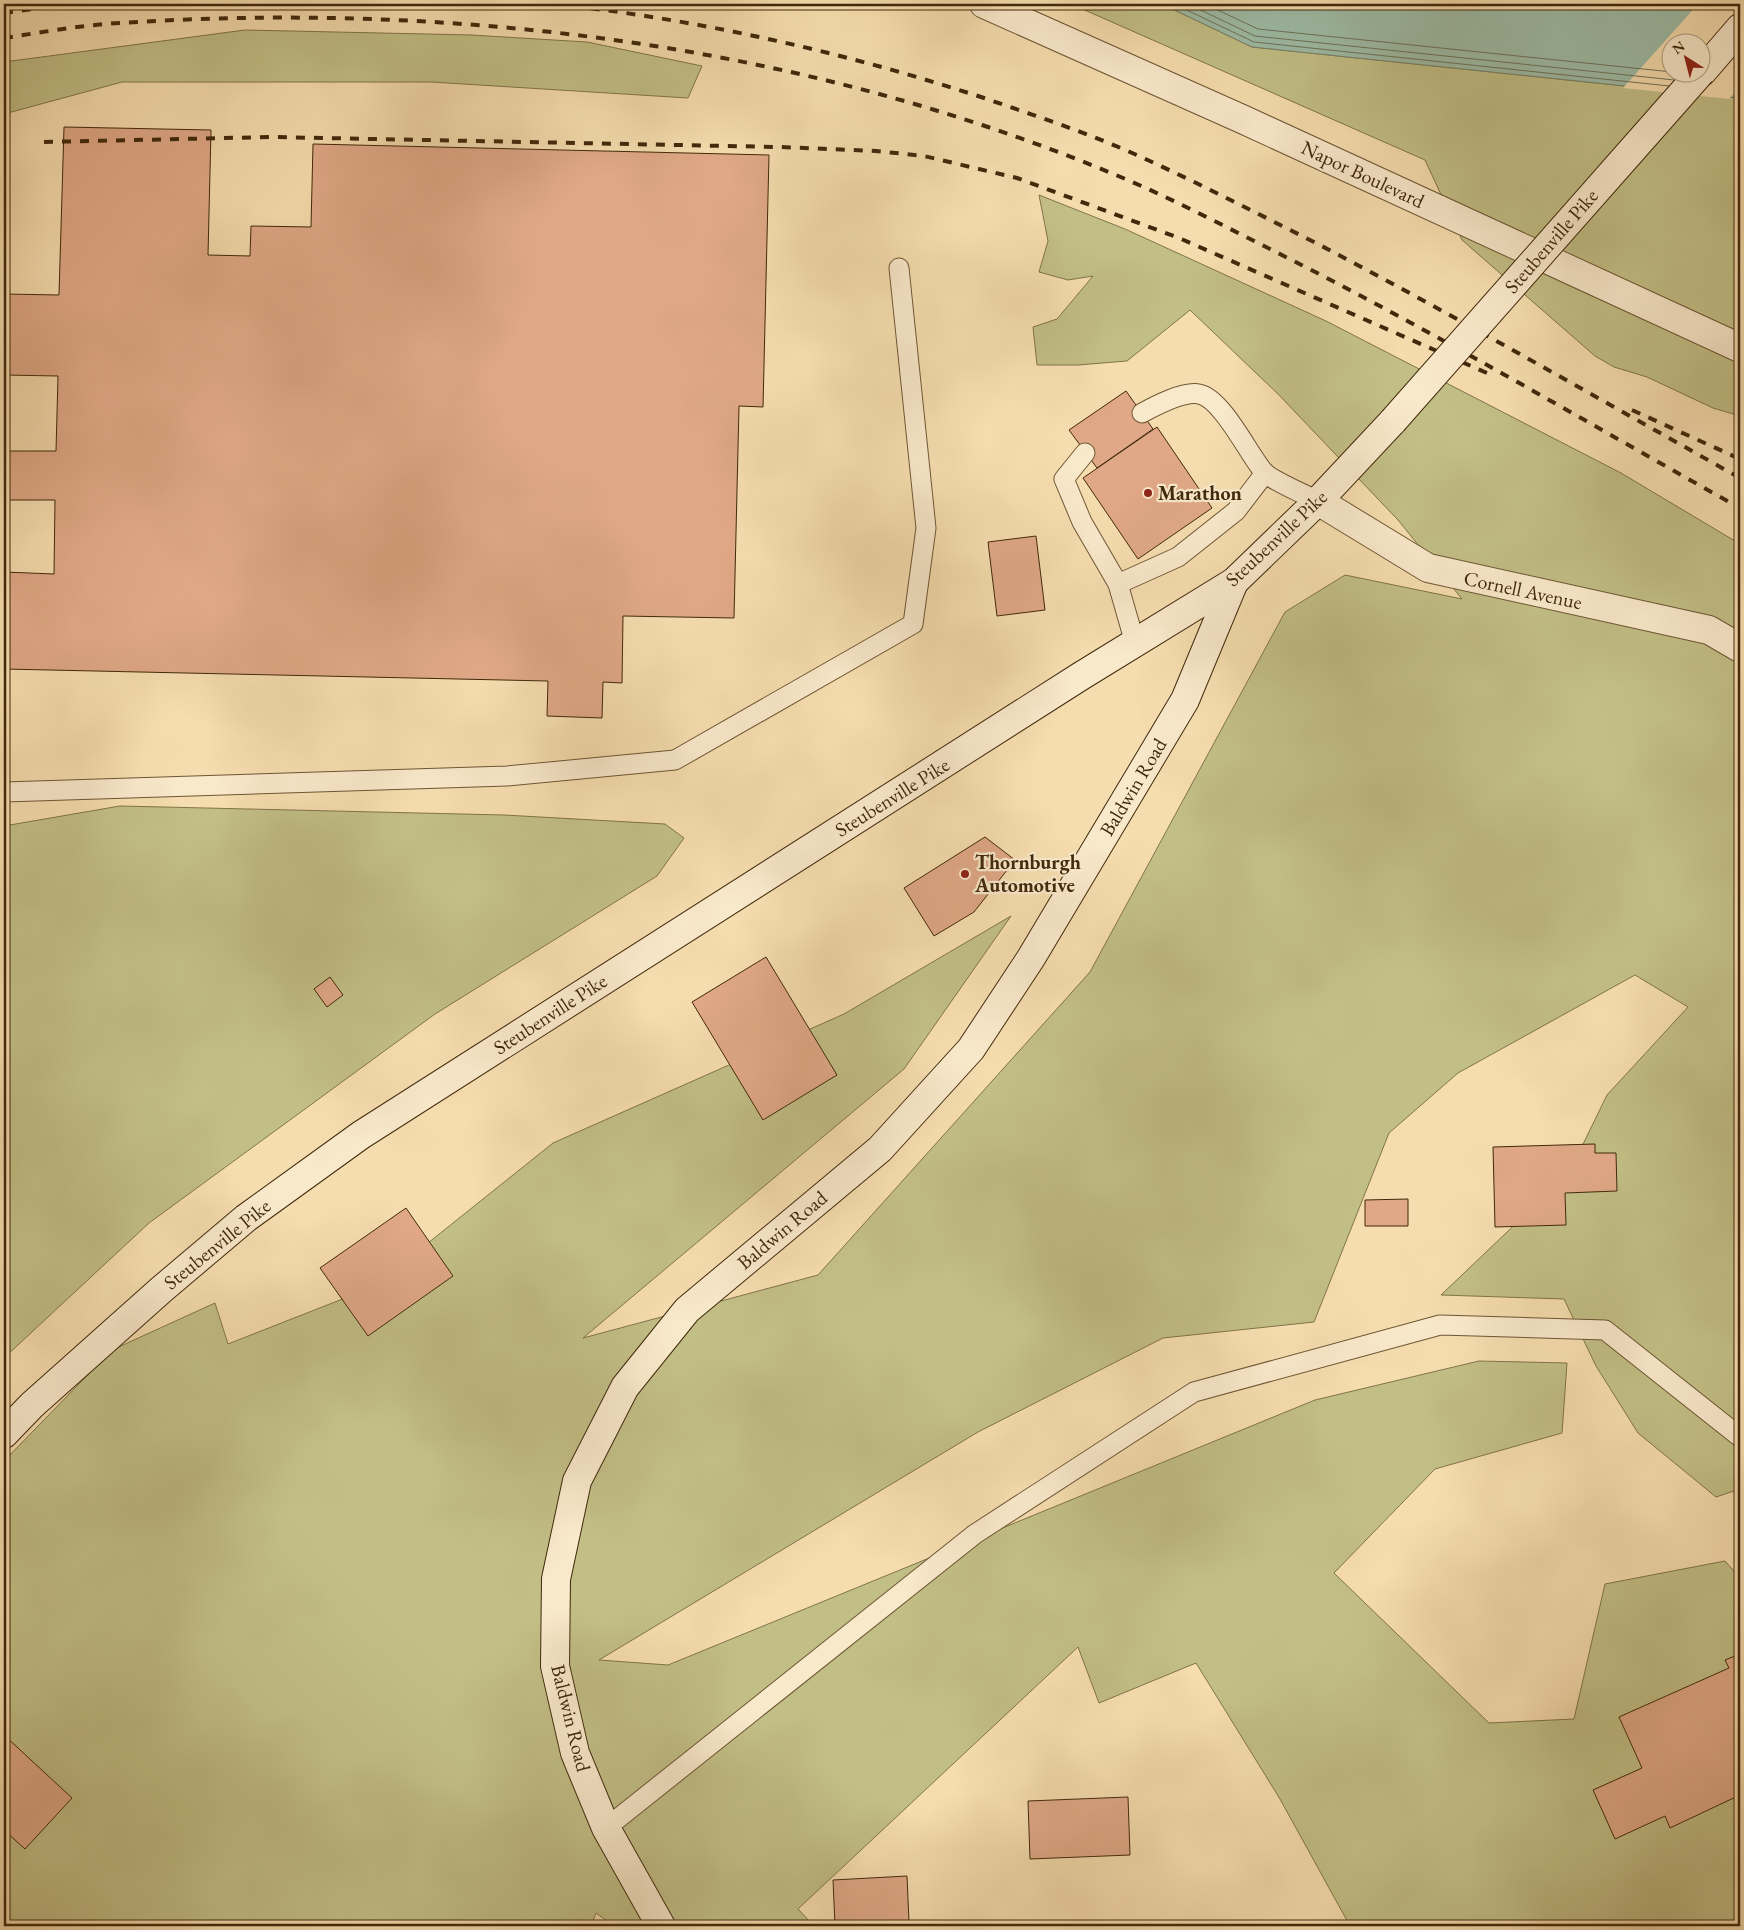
<svg xmlns="http://www.w3.org/2000/svg" width="1744" height="1930" font-family="'EB Garamond',serif">
<rect width="100%" height="100%" fill="#f6ddaf"/>
<filter id="stains"><feTurbulence type="fractalNoise" baseFrequency=".004" numOctaves="4"/><feColorMatrix values="0 0 0 0 .2 0 0 0 0 .09 0 0 0 0 .02 0 0 0 .5 -.17"/></filter>
<radialGradient id="worn" r=".72"><stop offset=".6" stop-color="#630" stop-opacity="0"/><stop offset="1" stop-color="#630" stop-opacity=".3"/></radialGradient>
<g fill="#c2bf86" stroke="#817448">
<path d="M1071 4H1162L1252 47 1740 98V416L1713 408 1647 377 1614 367 1595 356 1462 240 1425 160Z"/>
<path d="M245 30 471 35 587 42 702 66 688 98 431 82H122L4 114V62Z"/>
<path d="M1039 195 1125 229 1326 321 1621 473 1740 544V1489L1716 1497 1638 1433 1596 1366 1564 1299 1441 1295 1569 1173 1607 1095 1688 1007 1635 975 1458 1073 1389 1133 1314 1322 1163 1338 978 1432 599 1660 668 1665 1315 1400 1479 1361 1567 1363 1562 1433 1435 1469 1334 1573 1489 1723 1574 1719 1605 1584 1725 1561 1740 1578V1926H1350L1280 1799 1196 1663 1099 1703 1078 1647 798 1909 814 1926H614L596 1913 591 1926H4V1461L112 1350 215 1303 228 1344 373 1287 553 1143 844 1014 1011 916 904 1069 583 1338 818 1275 1090 972 1285 612 1345 575 1462 599 1398 520 1278 394 1190 310 1127 361 1078 365H1037L1033 327 1057 319 1093 276 1068 280 1039 272 1048 241Z"/>
<path d="M120 806 504 815 665 824 684 838 657 876 435 1014 149 1223 4 1358V826Z"/>
</g>
<path fill="#9dbca7" stroke="#788169" fill-rule="evenodd" d="M1162 4H1740V98L1252 47ZM1672 42H1702V72H1672Z"/>
<path fill="#f6ddaf" fill-rule="evenodd" d="M1698 4H1740V87L1729 99 1623 88ZM1672 42H1702V72H1672Z"/>
<g fill="none" stroke-linecap="round" stroke-linejoin="round">
<g stroke="#6e7259" stroke-width="1">
<path d="M1174 4 1254 42 1669 86"/>
<path d="M1188 4 1255 36 1674 80"/>
<path d="M1205 4 1258 29 1672 72"/>
</g>
</g>
<g fill="#e0a887" stroke="#40290b">
<path d="M64 127 211 130 208 255 250 256 251 226 311 227 313 144 769 155 763 407 739 406 734 618 623 616 622 683 603 682 602 718 547 716 548 681 4 669V572L54 574 55 500H4V451H56L58 376 4 375V294L59 295Z"/>
<path d="M1126 391 1153 429 1097 468 1069 430Z"/>
<path d="M1157 427 1212 508 1138 559 1083 478Z"/>
<path d="M1036 536 1045 610 997 616 988 542Z"/>
<path d="M985 837 1015 860 974 912 934 936 904 888Z"/>
<path d="M766 957 837 1075 763 1120 692 1002Z"/>
<path d="M330 977 343 995 327 1007 314 989Z"/>
<path d="M1595 1144V1153H1616L1617 1191 1565 1193 1566 1225 1495 1227 1493 1147Z"/>
<path d="M1408 1199V1226H1365V1200Z"/>
<path d="M406 1208 453 1276 368 1336 320 1268Z"/>
<path d="M1740 1654V1795L1670 1828 1665 1816 1615 1839 1593 1790 1642 1768 1619 1717 1729 1668 1725 1660Z"/>
<path d="M4 1735 72 1798 25 1849 4 1830Z"/>
<path d="M1128 1797 1130 1855 1030 1859 1028 1801Z"/>
<path d="M907 1876 909 1922 835 1926 833 1880Z"/>
</g>
<g fill="none" stroke-linecap="round" stroke-linejoin="round">
<defs>
<g id="lane">
<path d="M1142 413C1155 406 1183 391 1199 394 1222 398 1249 455 1264 472 1271 480 1306 495 1318 501"/>
<path d="M1085 453 1064 479 1082 522 1118 584 1135 643"/>
<path d="M1118 584 1178 557 1236 511 1265 473"/>
<path d="M4 792 507 776 675 760 913 624 926 528 899 268"/>
<path d="M606 1828 975 1534 1194 1392 1440 1325 1605 1330 1740 1437"/>
</g>
<g id="street">
<path d="M984 4 1242 119 1740 348"/>
<path d="M1318 501 1428 568 1709 630 1740 648"/>
</g>
<g id="secondary">
<path d="M1702 72 1740 28"/>
<path d="M4 1434 32 1405 162 1289 246 1218 361 1135 1081 676 1234 582 1318 501 1393 421"/>
<path d="M661 1926 606 1828 575 1753 555 1666 556 1579 577 1481 625 1387 687 1310 880 1149 971 1049 1031 958 1185 700 1234 582"/>
</g>
</defs>
<use href="#lane" stroke="#6e5634" stroke-width="21"/>
<use href="#street" stroke="#6e5634" stroke-width="30"/>
<use href="#secondary" stroke="#40290b" stroke-width="30"/>
<use href="#lane" stroke="#f9e9cb" stroke-width="19"/>
<use href="#street" stroke="#f9e9cb" stroke-width="28"/>
<use href="#secondary" stroke="#f9e9cb" stroke-width="28"/>
<g stroke="#40290b" stroke-width="4" stroke-dasharray="9 9" stroke-linecap="butt">
<path d="M555 4C701 20 844 52 984 98 1033 115 1082 131 1130 152 1193 180 1254 212 1316 243 1459 318 1599 399 1740 478"/>
<path d="M4 13 70 4"/>
<path d="M4 38C37 33 71 27 105 24 445 0 795 42 1111 173 1165 195 1218 223 1270 249 1430 329 1584 421 1740 508"/>
<path d="M44 142 273 137 779 147 876 151 924 156 1017 178 1179 238 1487 373"/>
<path d="M1632 410 1740 459"/>
</g>
<defs>
<path id="secondary-bridge" d="M1393 421 1701 72"/>
</defs>
<use href="#secondary-bridge" stroke="#40290b" stroke-width="30" stroke-linecap="butt"/>
<use href="#secondary-bridge" stroke="#f9e9cb" stroke-width="28"/>
</g>
<g fill="#8f2418" stroke="#f9e9cb" stroke-width="2">
<circle cx="1148" cy="493" r="5"/>
<circle cx="965" cy="874" r="5"/>
</g>
<g text-anchor="middle" dominant-baseline="central" stroke-width="4.5" stroke-linejoin="round" paint-order="stroke">
<g font-size="20" fill="#40290b" stroke="#f9e9cb">
<text transform="translate(1363 174) rotate(25)">Napor Boulevard</text>
<text transform="translate(1551 241) rotate(-49)">Steubenville Pike</text>
<text transform="translate(1276 538) rotate(-43)">Steubenville Pike</text>
<text transform="translate(1523 590) rotate(12)">Cornell Avenue</text>
<text transform="translate(1133 787) rotate(-59)">Baldwin Road</text>
<text transform="translate(892 797) rotate(-32)">Steubenville Pike</text>
<text transform="translate(550 1014) rotate(-33)">Steubenville Pike</text>
<text transform="translate(782 1230) rotate(-40)">Baldwin Road</text>
<text transform="translate(217 1244) rotate(-39)">Steubenville Pike</text>
<text transform="translate(571 1718) rotate(76)">Baldwin Road</text>
</g>
<g font-size="20" font-weight="bold" fill="#40290b" stroke="#f9e9cb" text-anchor="start">
<text x="1158" y="493">Marathon</text>
<text x="975" y="862">Thornburgh<tspan x="975" dy="23">Automotive</tspan></text>
</g>
</g>
<rect width="1744" height="1930" fill="none" stroke="#f6ddaf" stroke-width="20"/>
<rect x="5" y="5" width="1734" height="1920" fill="none" stroke="#40290b" stroke-width="2.5"/>
<rect x="10" y="10" width="1724" height="1910" fill="none" stroke="#40290b"/>
<g transform="translate(1686 58) rotate(324)"><circle r="24" fill="#f9e9cb" stroke="#af9c7e"/>
<path d="M0-4L9 19L0 12L-9 19Z" fill="#8f2418"/>
<text y="-8" font-size="14" font-weight="bold" text-anchor="middle" fill="#40290b">N</text>
</g>
<rect width="100%" height="100%" filter="url(#stains)"/>
<rect width="100%" height="100%" fill="url(#worn)"/>
</svg>
